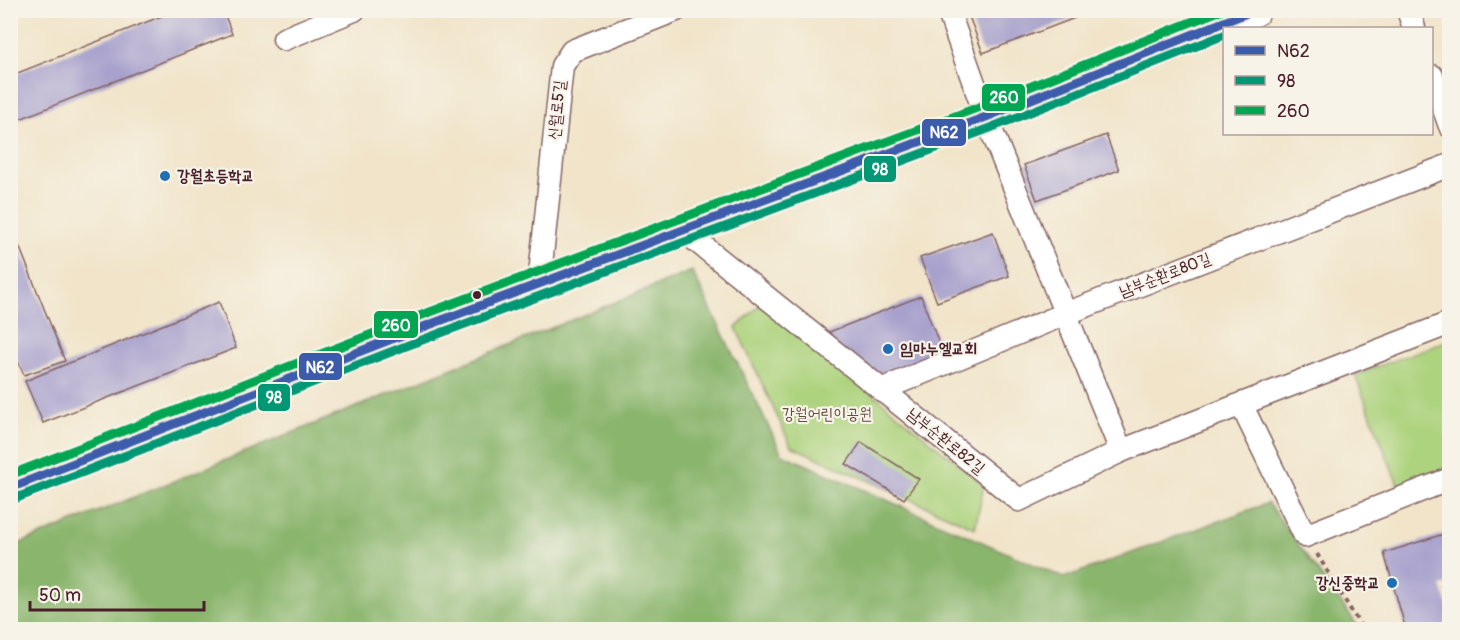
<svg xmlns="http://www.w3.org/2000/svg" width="1460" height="640" font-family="Pangolin,'Poor Story',sans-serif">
<rect width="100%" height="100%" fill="#f7f3e8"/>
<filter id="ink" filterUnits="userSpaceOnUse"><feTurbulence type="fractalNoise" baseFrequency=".0167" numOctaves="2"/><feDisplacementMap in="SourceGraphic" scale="12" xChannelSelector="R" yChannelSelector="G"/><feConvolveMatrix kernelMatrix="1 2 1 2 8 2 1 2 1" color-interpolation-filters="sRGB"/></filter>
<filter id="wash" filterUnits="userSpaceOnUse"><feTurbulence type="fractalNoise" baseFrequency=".008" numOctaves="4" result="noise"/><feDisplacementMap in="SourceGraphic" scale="24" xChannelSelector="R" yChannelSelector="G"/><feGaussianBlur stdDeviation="1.35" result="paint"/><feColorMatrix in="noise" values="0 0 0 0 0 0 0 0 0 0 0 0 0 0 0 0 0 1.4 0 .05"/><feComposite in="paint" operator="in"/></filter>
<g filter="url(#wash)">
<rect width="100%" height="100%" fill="#f1e4c9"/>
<g fill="#add37e" stroke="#7c7954" stroke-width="1.5">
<path d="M762 303 984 485 975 528 791 446 736 328Z"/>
<path d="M1449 340V467L1399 487 1355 375Z"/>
</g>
<path fill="#8ab56d" stroke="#6a6a4c" stroke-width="1.5" d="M692 271 782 454 1064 578 1268 503 1360 629 11 630V547Z"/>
<g id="blocks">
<g fill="#a8a1cd">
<path d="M177 10H223L232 34 10 123V76Z"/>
<path d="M969 10H1077L1080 16 983 53 967 11Z"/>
<path d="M1106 135 1119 170 1037 200 1024 165Z"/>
<path d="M10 223 65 361 24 375 10 343Z"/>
<path d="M993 232 1009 276 937 302 920 258Z"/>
<path d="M921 296 946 362 883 388 819 336Z"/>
<path d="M219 302 236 348 43 423 25 381Z"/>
<path d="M861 442 919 479 904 499 846 464Z"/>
<path d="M1450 532V583L1441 586 1450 612V630H1406L1384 553Z"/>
</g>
</g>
</g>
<g filter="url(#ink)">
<use href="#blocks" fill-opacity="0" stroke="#846462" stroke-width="1.5"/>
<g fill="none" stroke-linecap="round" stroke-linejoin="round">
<defs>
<g id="minor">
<path d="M948 10 986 117 1121 451"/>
<path d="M1408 10 1414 28"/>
<path d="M284 39 354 10"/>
<path d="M1432 76 1450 126"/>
<path d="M684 231 1019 500 1121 451 1450 323"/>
<path d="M539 284 562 66 572 51 676 10"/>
<path d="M883 389 1065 314 1450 165"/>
<path d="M1241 404 1305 536 1450 479"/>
</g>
<path id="secondary" d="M10 488 402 335 986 117 1255 10"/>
</defs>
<use href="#minor" stroke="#846462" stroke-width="25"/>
<use href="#secondary" stroke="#846462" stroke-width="34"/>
<path stroke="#846462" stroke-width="4" stroke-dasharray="4.5 4.5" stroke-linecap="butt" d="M1317 554 1363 630"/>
<use href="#minor" stroke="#fff" stroke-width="22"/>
<use href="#secondary" stroke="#fff" stroke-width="32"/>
<defs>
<path id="bus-1" d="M10 488 402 335 986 117 1254 10"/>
<path id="bus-2" d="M14 499 406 346 990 128 1224 35"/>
<path id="bus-3" d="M10 475 398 324 982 106 1221 10"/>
</defs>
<use href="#bus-1" stroke="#f7f3e8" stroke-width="14"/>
<use href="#bus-2" stroke="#f7f3e8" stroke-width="14"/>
<use href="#bus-3" stroke="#f7f3e8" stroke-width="14"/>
<use href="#bus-1" stroke="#3d5bab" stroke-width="9"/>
<use href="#bus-2" stroke="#009775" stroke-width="9"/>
<use href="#bus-3" stroke="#00a651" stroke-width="9"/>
</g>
</g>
<g fill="#1f6fb2" stroke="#f7f3e8" stroke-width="2">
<circle cx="165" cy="176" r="6"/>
<circle cx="888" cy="349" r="6"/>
<circle cx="1392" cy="583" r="6"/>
</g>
<circle fill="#4a1f2b" stroke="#f7f3e8" stroke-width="2" cx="477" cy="295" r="5"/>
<g text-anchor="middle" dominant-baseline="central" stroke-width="4.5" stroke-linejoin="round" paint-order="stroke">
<g font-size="16" fill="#4a1f2b" stroke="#f7f3e8">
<text transform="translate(557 110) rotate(-84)">신월로5길</text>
<text transform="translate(1165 275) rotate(-21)">남부순환로80길</text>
<text transform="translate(946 441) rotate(39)">남부순환로82길</text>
</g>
<g font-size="16" font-weight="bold" fill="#4a1f2b" stroke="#f7f3e8" text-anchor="start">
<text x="177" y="176">강월초등학교</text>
<text x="900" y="349">임마누엘교회</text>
<text x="1380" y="583" text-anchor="end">강신중학교</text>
</g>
<g font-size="16" fill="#634c40" stroke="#f7f3e8">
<text x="827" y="414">강월어린이공원</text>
</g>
</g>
<g stroke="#f7f3e8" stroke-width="2">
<rect x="981" y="83" width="45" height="29" rx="6" fill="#00a651"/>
<rect x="921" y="118" width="46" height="29" rx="6" fill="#3d5bab"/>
<rect x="863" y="155" width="34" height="28" rx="6" fill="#009775"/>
<rect x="373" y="310" width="46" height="29" rx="6" fill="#00a651"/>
<rect x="298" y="352" width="45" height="29" rx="6" fill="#3d5bab"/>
<rect x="257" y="383" width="34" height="29" rx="6" fill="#009775"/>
</g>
<g font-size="16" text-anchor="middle" font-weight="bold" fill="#fff">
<text x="1004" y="103">260</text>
<text x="944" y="138">N62</text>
<text x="880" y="175">98</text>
<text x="396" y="331">260</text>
<text x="320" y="373">N62</text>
<text x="274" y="403">98</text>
</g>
<rect width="1460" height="640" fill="none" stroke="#f7f3e8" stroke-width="36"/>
<rect x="1223" y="27" width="210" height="108" fill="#f7f3e8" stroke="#b29e9c" stroke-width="1.5"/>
<rect x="1235" y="46" width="30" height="9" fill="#3d5bab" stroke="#b29e9c" stroke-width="1.5"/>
<text x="1277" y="57" font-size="18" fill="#4a1f2b">N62</text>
<rect x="1235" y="76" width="30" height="9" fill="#009775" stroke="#b29e9c" stroke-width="1.5"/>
<text x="1277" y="87" font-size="18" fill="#4a1f2b">98</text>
<rect x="1235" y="106" width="30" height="9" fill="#00a651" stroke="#b29e9c" stroke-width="1.5"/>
<text x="1277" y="117" font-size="18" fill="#4a1f2b">260</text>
<path d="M30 601v9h174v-9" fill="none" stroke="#4a1f2b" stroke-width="3"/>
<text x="39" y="601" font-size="18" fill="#4a1f2b" stroke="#f7f3e8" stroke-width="4.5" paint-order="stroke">50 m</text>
</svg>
